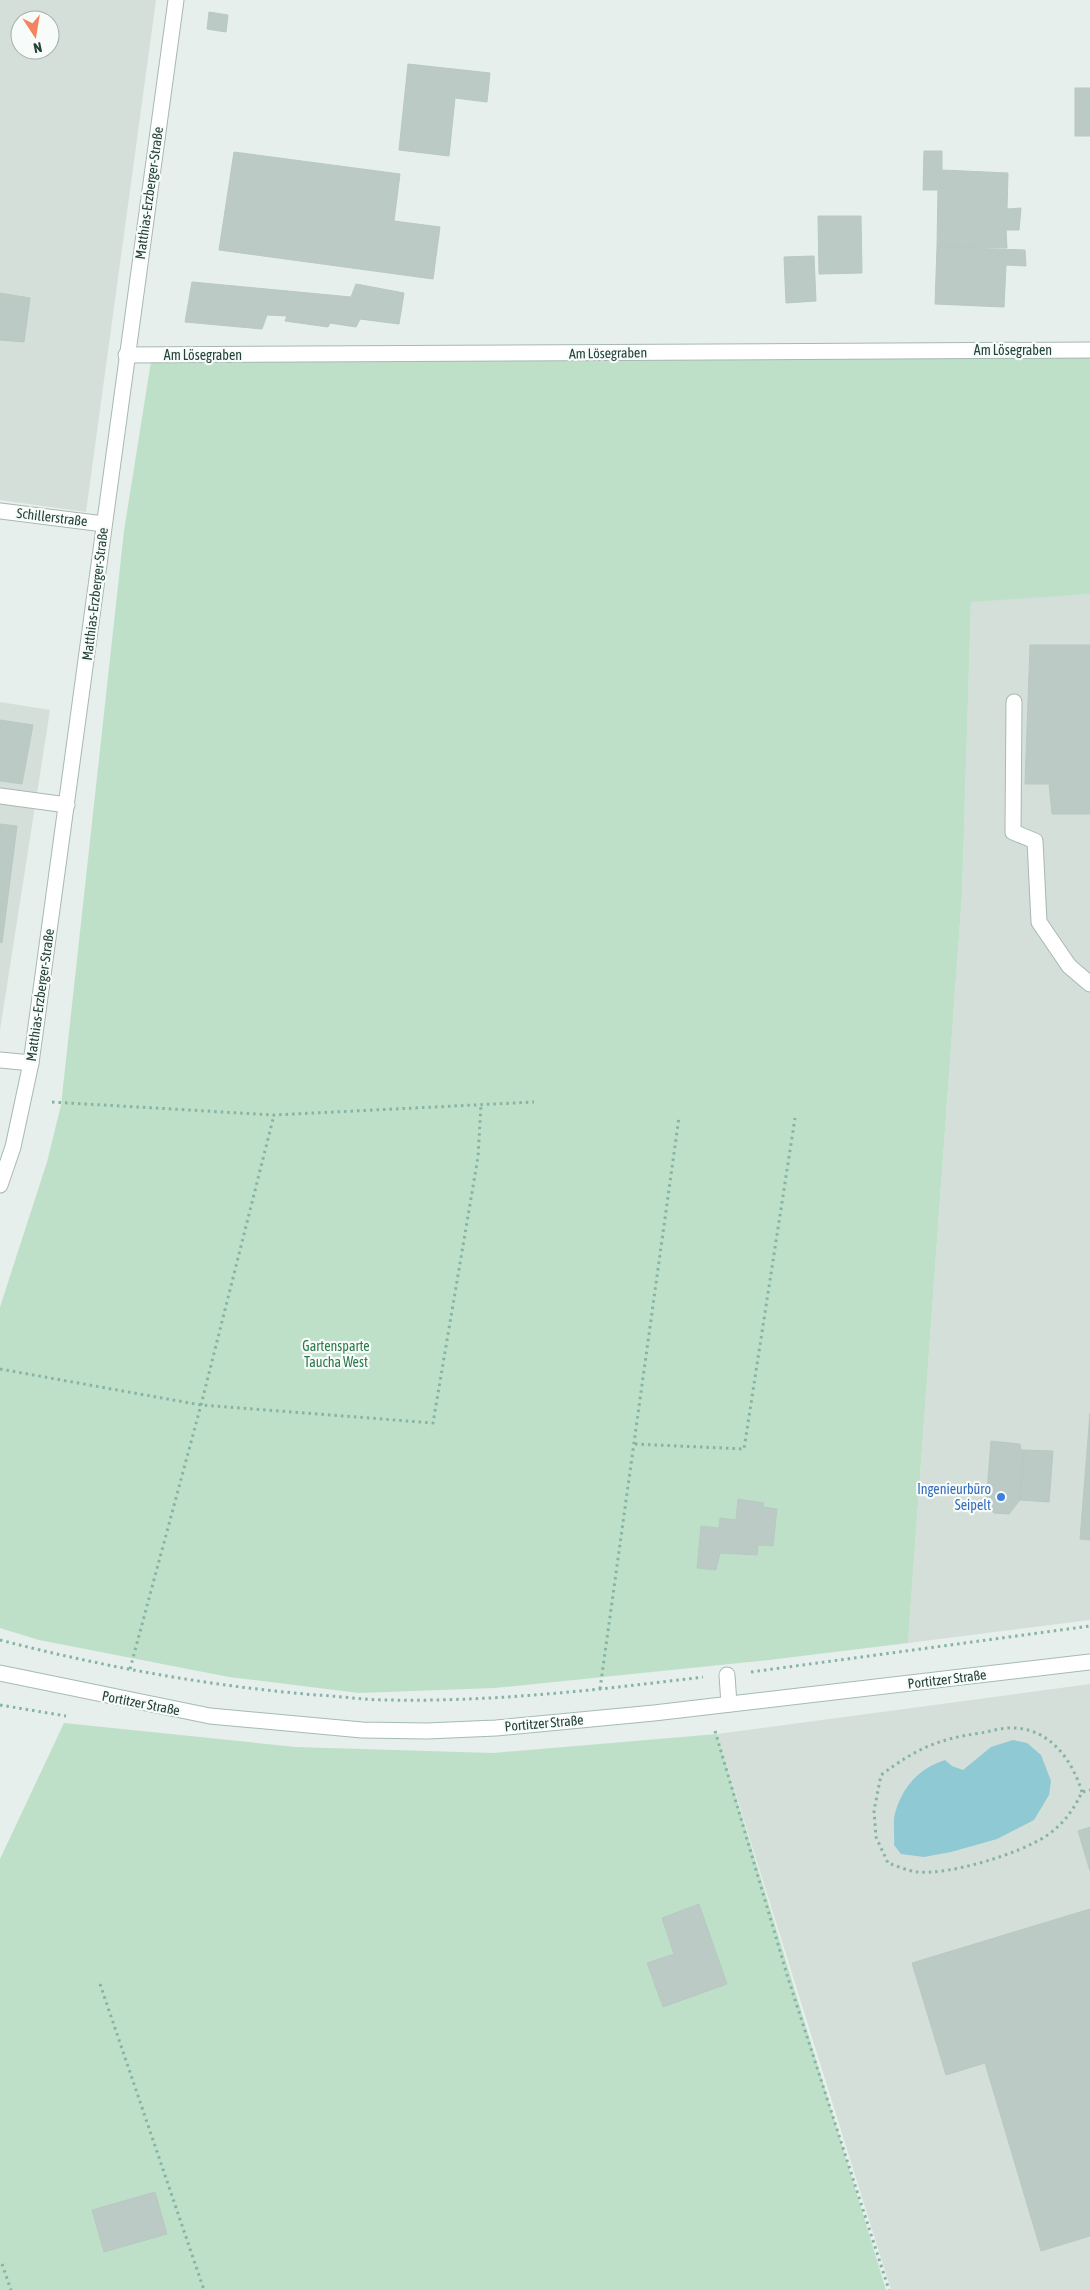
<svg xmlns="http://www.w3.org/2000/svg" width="1090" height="2290" font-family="'Asap Condensed',sans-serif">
<rect width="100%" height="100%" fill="#e6efeb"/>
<g fill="#d4dfda" fill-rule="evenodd">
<path d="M0 0H156L86 512 0 500ZM20 20H50V50H20Z"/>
<path d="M1090 594V1620L908 1643 962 895 971 601Z"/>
<path d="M0 702 50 710 0 1030Z"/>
<path d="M1090 1684V2290H891L717 1734Z"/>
</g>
<g fill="#bfe0c8">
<path d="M1090 348V594L971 602 962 895 908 1643 769 1660 495 1688 359 1693 229 1677 39 1640 0 1628V1307L47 1162 61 1105 124 531 152 355Z"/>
<path d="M64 1723 296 1747 493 1753 717 1734 886 2290H0V1859Z"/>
</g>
<path fill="#8ec9d4" d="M1013 1740 1027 1743 1041 1755 1051 1781 1049 1795 1034 1820 997 1839 951 1852 924 1857 901 1854 894 1845C895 1835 892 1820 896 1810 904 1785 920 1768 945 1760L952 1766 963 1770 991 1747Z"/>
<g fill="#bbcac4" stroke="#b8c9c2">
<path d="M209 12 228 15 226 32 207 29Z"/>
<path d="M408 64 490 73 487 102 455 98 449 156 399 150Z"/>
<rect x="1075" y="88" width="15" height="48"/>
<path d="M924 151H942V170L1008 173 1007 209 1021 208 1019 230H1006L1007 248 937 247 938 190H923Z"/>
<path d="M234 152 400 174 394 221 440 227 433 279 219 250Z"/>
<path d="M818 216H861L862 273 819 274Z"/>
<path d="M937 247 1025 250 1026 266 1006 265 1004 307 935 304Z"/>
<path d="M814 256 816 301 786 303 784 257Z"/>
<path d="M192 282 351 297 356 284 404 293 399 324 360 319 356 327 330 323 328 327 285 321 287 316 267 315 262 329 185 322Z"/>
<path d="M0 293 30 298 24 342 0 340Z"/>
<path d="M1030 645H1090V814H1052L1049 784H1025Z"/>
<path d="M0 720 33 725 22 784 0 781Z"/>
<path d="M0 824 17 826 2 943 0 942Z"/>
<path d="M1090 1413V1540L1080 1539Z"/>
<path d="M991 1441 1020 1444 1021 1450H1024L1020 1500 1009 1514 994 1513 986 1504Z"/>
<path d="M1024 1450 1053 1451 1049 1502 1020 1500Z"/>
<path d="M738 1499 764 1503 763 1507 777 1509 773 1546 758 1545 757 1555 720 1553 716 1570 697 1568 701 1526 719 1528 720 1518 736 1520Z"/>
<path d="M1090 1827V1871L1078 1831Z"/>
<path d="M699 1904 727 1984 663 2007 647 1963 674 1954 662 1918Z"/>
<path d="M1090 1909V2236L1041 2251 985 2063 946 2075 912 1963Z"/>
<path d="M155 2192 167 2234 104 2252 92 2210Z"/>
</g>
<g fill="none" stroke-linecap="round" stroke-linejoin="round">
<defs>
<g id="lane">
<path d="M1014 702 1013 832 1035 841 1039 922 1069 966"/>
<path d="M0 796 67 805"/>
<path d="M0 1060 31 1063"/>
<path d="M727 1675 729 1704"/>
</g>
<g id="street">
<path d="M126 355 1090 350"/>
<path d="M0 511 104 524"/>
<path d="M1069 966 1090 984"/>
<path d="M0 1185 13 1147 31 1063 176 0"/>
</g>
<path id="secondary" d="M0 1673 210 1716 362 1730 427 1731 496 1728 654 1713 1090 1662"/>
</defs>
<use href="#lane" stroke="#a8b8b2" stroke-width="17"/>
<use href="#street" stroke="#a8b8b2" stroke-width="17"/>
<use href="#secondary" stroke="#a4bbb3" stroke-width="17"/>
<g stroke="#86b3a5" stroke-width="3" stroke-dasharray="2.5 4" stroke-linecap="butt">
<path d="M52 1102 274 1115 534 1102"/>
<path d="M0 1369 201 1405 433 1423 478 1157 481 1105"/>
<path d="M635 1444 744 1449 795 1118"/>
<path d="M0 1640C104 1667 209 1686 316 1695 339 1696 363 1700 387 1700 493 1702 598 1690 703 1677"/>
<path d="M130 1669 201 1405 274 1115"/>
<path d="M751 1672 1090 1626"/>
<path d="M600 1689 679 1117"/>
<path d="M0 1705 66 1716"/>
<path d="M715 1731 788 1978 889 2290"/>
<path d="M1082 1792C1072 1760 1051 1730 1015 1728 1004 1727 992 1731 981 1733 937 1739 916 1749 881 1775L874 1811 876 1837 888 1863C897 1866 908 1871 917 1872 950 1875 1019 1854 1046 1836 1063 1825 1074 1809 1082 1792L1090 1790"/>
<path d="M100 1984 204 2290"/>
<path d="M2 2264 11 2290"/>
</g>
<use href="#lane" stroke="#fff" stroke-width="15"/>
<use href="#street" stroke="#fff" stroke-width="15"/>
<use href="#secondary" stroke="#fff" stroke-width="15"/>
</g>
<circle fill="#3f7fe0" stroke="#f7fbf9" stroke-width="2" cx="1001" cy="1497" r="5"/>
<g text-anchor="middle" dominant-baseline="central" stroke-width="4.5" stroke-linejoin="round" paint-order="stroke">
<g font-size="14" fill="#24423a" stroke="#f7fbf9">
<text transform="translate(149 193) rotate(-82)">Matthias-Erzberger-Straße</text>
<text x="1013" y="350">Am Lösegraben</text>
<text transform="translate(608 353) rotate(-1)">Am Lösegraben</text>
<text x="203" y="355">Am Lösegraben</text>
<text transform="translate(52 517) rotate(7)">Schillerstraße</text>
<text transform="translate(95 594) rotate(-83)">Matthias-Erzberger-Straße</text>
<text transform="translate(40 995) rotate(-82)">Matthias-Erzberger-Straße</text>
<text transform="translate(947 1679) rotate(-7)">Portitzer Straße</text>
<text transform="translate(141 1703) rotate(11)">Portitzer Straße</text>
<text transform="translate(544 1723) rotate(-5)">Portitzer Straße</text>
</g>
<g font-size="14" fill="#2d7a4b" stroke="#f7fbf9">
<text x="336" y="1346">Gartensparte<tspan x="336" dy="16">Taucha West</tspan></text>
</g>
<g font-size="14" fill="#366cbe" stroke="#f7fbf9" text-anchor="end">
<text x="991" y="1489">Ingenieurbüro<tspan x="991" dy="16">Seipelt</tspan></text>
</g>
</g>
<g transform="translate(35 35) rotate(168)"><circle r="24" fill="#f7fbf9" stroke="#a3b1ad"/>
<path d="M0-4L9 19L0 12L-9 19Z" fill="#f4845f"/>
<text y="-8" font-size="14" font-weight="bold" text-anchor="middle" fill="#24423a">N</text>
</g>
</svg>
